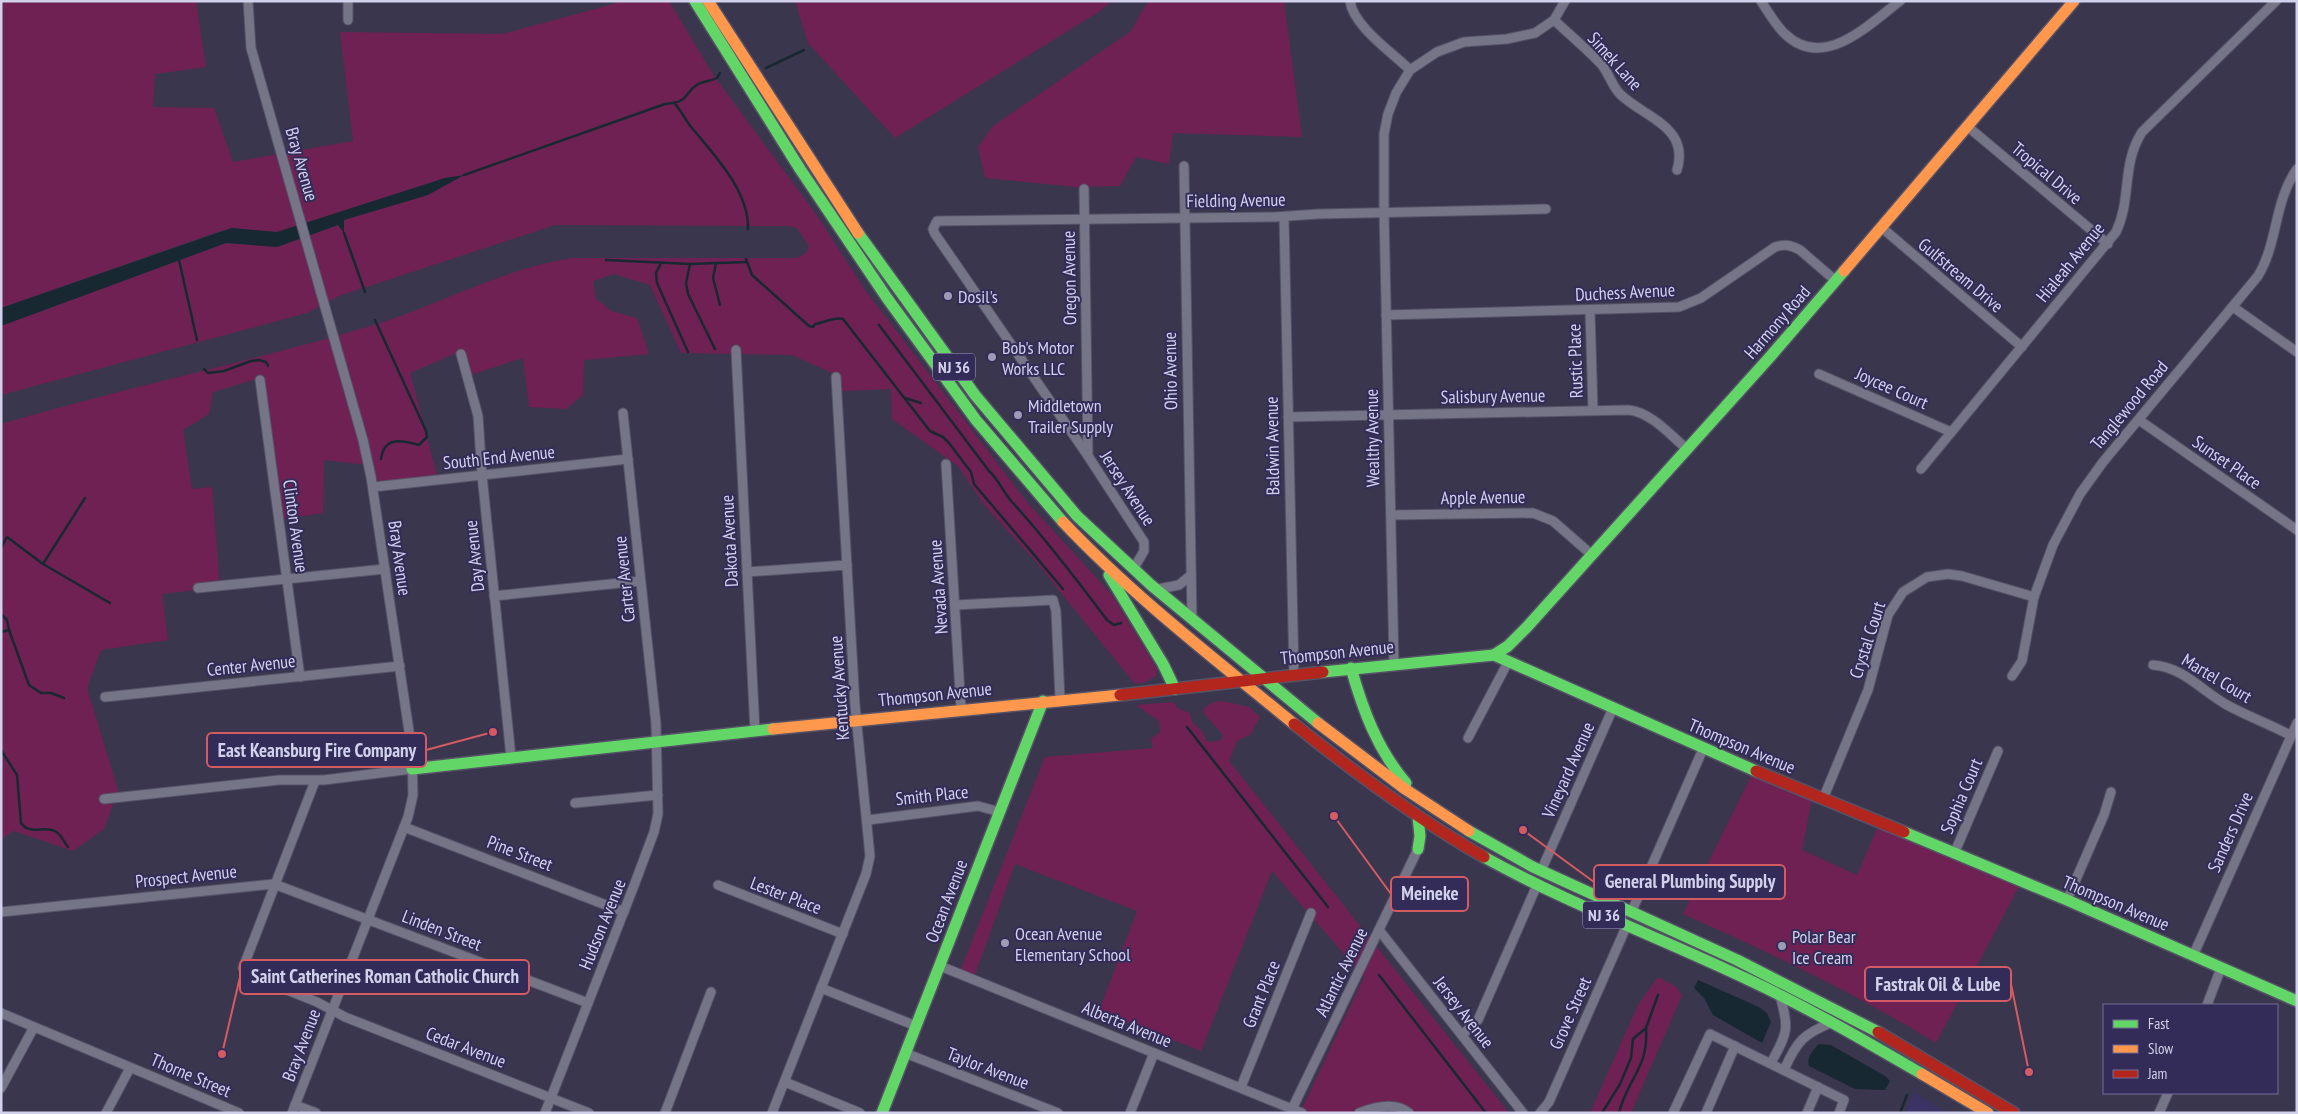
<svg xmlns="http://www.w3.org/2000/svg" width="2298" height="1114" font-family="'PT Sans Narrow',sans-serif">
<rect width="100%" height="100%" fill="#3a364e"/>
<path fill="#3b3363" d="M1914 1092 1947 1113H1905Z"/>
<g fill="#702153">
<path d="M1 1H196L206 67 155 74 153 107 214 108 233 162 353 141 340 32 502 34 617 3 616 1H669L714 76 818 217 865 290 1027 502 1112 595 1157 669 1156 676 1146 682 1135 684 1036 562 984 505 958 466 892 419 891 389 842 391 841 377 792 355 681 353 650 285 614 274 593 281 596 298 611 311 637 318 649 354 584 360 583 395 566 409 529 407 523 358 470 375 461 351 410 373 438 479 371 487 368 465 324 460 323 513 277 520 257 379 213 392 209 414 183 430 192 489 212 487 220 587 162 594 168 640 101 650 87 688 118 790 104 829 73 851 14 831 1 839V424C122 388 246 363 367 327 436 307 500 269 572 258H798L807 252 809 246 797 228 789 226 555 225 339 296 307 313 1 395V326L226 243 277 247 338 225 344 232 343 220 428 195 462 176 445 178 277 232 232 228 217 232 1 308Z"/>
<path d="M795 1H1112L1100 11 895 138 808 43Z"/>
<path d="M1148 1H1284L1302 137 1173 133 1169 164 1136 157 1120 186 1075 187 985 178 978 147 993 126 1131 31Z"/>
<path d="M1222 701 1249 707 1260 717 1250 735 1237 741 1229 761 1509 1113H1300L1364 977 1272 871 1201 1051 1099 1011 1137 911 1015 864 973 980 959 974 1045 757 1153 748 1151 739 1160 732 1159 721 1136 705 1174 702 1177 708 1190 713 1192 722 1202 731 1206 741 1211 742 1221 740 1223 735 1203 712 1204 708 1213 702Z"/>
<path d="M1752 774 1812 798 1802 850 1857 875 1880 822 2022 881 1936 1043C1855 993 1770 953 1683 914Z"/>
<path d="M1658 977 1676 987 1682 995 1631 1113H1590L1638 1005Z"/>
</g>
<g fill="#172832">
<path d="M464 175 428 195 344 220V233L338 225 277 247 226 243 1 326V308L217 233 232 228 277 232 445 178Z"/>
<path d="M1698 980 1759 1007 1767 1013 1771 1022 1762 1043 1713 1015 1704 998 1694 988Z"/>
<path d="M1819 1044 1831 1045 1885 1076 1890 1081 1885 1090 1855 1089 1809 1066C1806 1058 1813 1050 1819 1044Z"/>
</g>
<g fill="none" stroke-linecap="round" stroke-linejoin="round">
<g stroke="#172832" stroke-width="2.5">
<path d="M766 68 804 50"/>
<path d="M674 103C682 111 685 120 692 128 715 156 749 191 748 229"/>
<path d="M464 175 665 104C691 102 682 94 698 84 704 81 711 81 717 78L720 73"/>
<path d="M344 233 365 292"/>
<path d="M746 259 752 275 809 326 813 327 815 324C824 323 835 316 843 319L930 431 943 437 949 443 971 472 974 484 1063 589"/>
<path d="M179 260 197 340"/>
<path d="M606 260 690 264 747 262"/>
<path d="M661 263 656 273 657 283 688 352"/>
<path d="M716 263 713 278 720 305"/>
<path d="M690 264 686 283 688 294 715 349"/>
<path d="M375 320 426 431 427 437 419 445C402 440 384 436 381 459"/>
<path d="M879 325 989 471C999 480 1003 492 1012 502 1046 539 1077 580 1107 620L1114 625 1121 623"/>
<path d="M204 369 208 373 224 371 251 361 259 360 266 362 268 366"/>
<path d="M905 398 921 403"/>
<path d="M1 548 7 537 43 564 110 603"/>
<path d="M43 564 85 498"/>
<path d="M1 600V609"/>
<path d="M1 614 7 620 9 630 1 632"/>
<path d="M9 630 29 685 41 693H51L64 698"/>
<path d="M1187 727 1328 907"/>
<path d="M1 750 17 775 21 823C31 836 43 825 55 831 61 834 64 842 68 847"/>
<path d="M1379 975 1486 1113"/>
<path d="M1602 1113 1620 1084 1631 1058 1633 1039 1646 1028 1658 995"/>
<path d="M1619 1113C1627 1079 1649 1068 1646 1028"/>
<path d="M1900 1113 1907 1095"/>
</g>
<defs>
<g id="street">
<path d="M248 1 251 48 363 440 371 477 412 751 413 795 408 817 292 1113"/>
<path d="M348 1V20"/>
<path d="M1350 1C1353 26 1393 53 1410 70"/>
<path d="M1761 1C1768 12 1775 24 1784 33 1823 72 1868 25 1900 1"/>
<path d="M1554 20C1570 35 1587 49 1602 65 1609 74 1612 86 1620 94 1643 117 1690 126 1677 170"/>
<path d="M1967 126 2108 244"/>
<path d="M1184 166 1192 619"/>
<path d="M1084 189 1088 456"/>
<path d="M1284 217 1294 674"/>
<path d="M1881 227 2022 347"/>
<path d="M2233 307 2297 352"/>
<path d="M1590 311 1593 410"/>
<path d="M1386 315 1679 307 1701 298 1775 247C1785 244 1791 245 1800 250L1836 281"/>
<path d="M736 350 755 731"/>
<path d="M461 354 478 416 482 475 511 757"/>
<path d="M1819 374 1951 432"/>
<path d="M260 380 300 677"/>
<path d="M1288 417 1629 410C1652 413 1669 434 1687 449"/>
<path d="M2139 420 2297 530"/>
<path d="M946 464 961 709"/>
<path d="M1921 469 2116 232C2132 199 2121 165 2142 132L2276 1"/>
<path d="M373 487 628 459"/>
<path d="M1391 515 1533 513 1553 521 1592 555"/>
<path d="M1134 568 1144 551V542L1088 456 935 234 933 229 937 221 1274 217 1318 214 1546 209"/>
<path d="M747 572 847 565"/>
<path d="M198 588 385 569"/>
<path d="M1158 589 1179 585 1191 575"/>
<path d="M494 596 640 581"/>
<path d="M955 605 1053 600 1056 611 1060 699"/>
<path d="M1394 663 1384 212V134L1388 114 1396 93 1410 70 1437 52 1464 42 1507 39 1535 33 1554 20 1565 1"/>
<path d="M2153 665C2183 667 2202 691 2227 705 2247 716 2269 724 2290 735"/>
<path d="M2012 676 2022 661 2034 597 2053 545 2080 494 2103 462 2258 276C2278 243 2274 201 2297 169"/>
<path d="M105 697 400 666"/>
<path d="M1468 738 1508 662"/>
<path d="M315 781 246 960 243 968 245 973 317 1002 345 1017 589 1113"/>
<path d="M104 799 279 780H324L412 769"/>
<path d="M1823 799 1868 690 1888 615 1903 592 1927 577 1948 574 1962 576 2034 597"/>
<path d="M575 803 658 795"/>
<path d="M868 820 978 806 1000 812"/>
<path d="M404 827 624 912"/>
<path d="M1954 854 1998 751"/>
<path d="M1541 871 1613 708"/>
<path d="M718 885 843 934"/>
<path d="M2067 900 2104 815 2111 792"/>
<path d="M1 912 274 884 588 1003"/>
<path d="M1631 913 1703 749"/>
<path d="M1379 930 1523 1113"/>
<path d="M2193 956 2297 723"/>
<path d="M940 966 1302 1113"/>
<path d="M821 988 916 1026"/>
<path d="M2207 1005 2221 968"/>
<path d="M1 1013 239 1113"/>
<path d="M1462 1035 1478 1020 1537 885"/>
<path d="M905 1053 1058 1113"/>
<path d="M1771 1063C1787 1033 1790 1030 1780 996"/>
<path d="M1784 1070C1797 1041 1803 1034 1833 1022"/>
<path d="M785 1082 860 1113"/>
<path d="M1241 1087 1311 913"/>
<path d="M1 1088 34 1027"/>
<path d="M295 1105 316 1113"/>
<path d="M1292 1109 1418 849"/>
<path d="M106 1113 130 1068"/>
<path d="M545 1113 635 883 654 832 658 814 656 724 623 413"/>
<path d="M665 1113 711 992"/>
<path d="M772 1113 866 874 870 856 855 705 836 377"/>
<path d="M1130 1113 1154 1053"/>
<path d="M1359 1113C1374 1107 1395 1101 1409 1113"/>
<path d="M1540 1113 1549 1102 1627 925"/>
<path d="M1673 1113 1710 1034 1844 1100 1839 1113"/>
<path d="M1706 1113 1735 1046"/>
<path d="M1807 1113 1818 1087"/>
<path d="M2159 1113 2168 1093"/>
</g>
<g id="fast">
<path d="M695 1 800 169 887 298 976 420 1063 522"/>
<path d="M858 233 975 395 1077 516 1151 585 1318 723"/>
<path d="M1109 575 1163 664 1175 689"/>
<path d="M1494 655 1508 646 1527 627 1769 358 1844 271"/>
<path d="M1351 668C1363 710 1377 749 1406 783"/>
<path d="M1323 672 1494 655 1756 771"/>
<path d="M412 769 773 729"/>
<path d="M1418 817 1420 836 1418 849"/>
<path d="M1469 831 1533 867 1737 960 1878 1032"/>
<path d="M1904 832 2067 900 2297 1001"/>
<path d="M1484 857C1569 904 1661 938 1749 980 1809 1008 1865 1041 1922 1074"/>
<path d="M882 1113 1043 701"/>
</g>
<g id="slow">
<path d="M708 1 858 233"/>
<path d="M1844 271 2074 1"/>
<path d="M1063 522C1133 596 1215 659 1294 724"/>
<path d="M1318 723 1405 789 1469 831"/>
<path d="M773 729 1120 695"/>
<path d="M1922 1074 1988 1113"/>
</g>
<g id="jam">
<path d="M1120 695 1323 672"/>
<path d="M1294 724C1354 772 1417 819 1484 857"/>
<path d="M1756 771 1904 832"/>
<path d="M1878 1032 2014 1113"/>
</g>
</defs>
<use href="#street" stroke="#555267" stroke-width="11"/>
<use href="#fast" stroke="#555267" stroke-width="14"/>
<use href="#slow" stroke="#555267" stroke-width="14"/>
<use href="#jam" stroke="#555267" stroke-width="14"/>
<use href="#street" stroke="#767487" stroke-width="9"/>
<use href="#fast" stroke="#63d668" stroke-width="11"/>
<use href="#slow" stroke="#ff974d" stroke-width="11"/>
<use href="#jam" stroke="#b3261e" stroke-width="11"/>
</g>
<g fill="#9d9bb5" stroke="#332c59" stroke-width="2">
<circle cx="948" cy="296" r="5"/>
<circle cx="992" cy="357" r="5"/>
<circle cx="1018" cy="415" r="5"/>
<circle cx="1005" cy="943" r="5"/>
<circle cx="1782" cy="946" r="5"/>
</g>
<g text-anchor="middle" dominant-baseline="central" stroke-width="4" stroke-linejoin="round" paint-order="stroke">
<g fill="#332c59" stroke="#a2a0c0" stroke-width="1">
<rect x="933" y="353.5" width="42" height="27" rx="4"/>
<rect x="1583" y="901.5" width="42" height="27" rx="4"/>
</g>
<g font-size="16" font-weight="bold" fill="#d2d1ec">
<text x="954" y="367">NJ 36</text>
<text x="1604" y="915">NJ 36</text>
</g>
<g font-size="18" fill="#d2d1ec" stroke="#332c59">
<text transform="translate(1615 61) rotate(48)">Simek Lane</text>
<text transform="translate(302 164) rotate(74)">Bray Avenue</text>
<text transform="translate(2047 173) rotate(40)">Tropical Drive</text>
<text transform="translate(1236 200) rotate(-1)">Fielding Avenue</text>
<text transform="translate(2070 262) rotate(-51)">Hialeah Avenue</text>
<text transform="translate(1961 275) rotate(40)">Gulfstream Drive</text>
<text transform="translate(1069 278) rotate(-91)">Oregon Avenue</text>
<text transform="translate(1625 292) rotate(-3)">Duchess Avenue</text>
<text transform="translate(1777 322) rotate(-49)">Harmony Road</text>
<text transform="translate(1575 361) rotate(-92)">Rustic Place</text>
<text transform="translate(1170 371) rotate(-91)">Ohio Avenue</text>
<text transform="translate(1892 388) rotate(24)">Joycee Court</text>
<text transform="translate(1493 396) rotate(-1)">Salisbury Avenue</text>
<text transform="translate(2129 405) rotate(-50)">Tanglewood Road</text>
<text transform="translate(1372 438) rotate(-91)">Wealthy Avenue</text>
<text transform="translate(1272 446) rotate(-91)">Baldwin Avenue</text>
<text transform="translate(499 457) rotate(-6)">South End Avenue</text>
<text transform="translate(2227 462) rotate(35)">Sunset Place</text>
<text transform="translate(1128 488) rotate(57)">Jersey Avenue</text>
<text transform="translate(1483 497) rotate(-1)">Apple Avenue</text>
<text transform="translate(296 526) rotate(82)">Clinton Avenue</text>
<text transform="translate(729 541) rotate(-93)">Dakota Avenue</text>
<text transform="translate(474 556) rotate(-96)">Day Avenue</text>
<text transform="translate(400 558) rotate(82)">Bray Avenue</text>
<text transform="translate(624 579) rotate(-96)">Carter Avenue</text>
<text transform="translate(938 587) rotate(-94)">Nevada Avenue</text>
<text transform="translate(1867 640) rotate(-72)">Crystal Court</text>
<text transform="translate(1337 652) rotate(-6)">Thompson Avenue</text>
<text transform="translate(251 665) rotate(-6)">Center Avenue</text>
<text transform="translate(2217 678) rotate(31)">Martel Court</text>
<text transform="translate(839 688) rotate(-94)">Kentucky Avenue</text>
<text transform="translate(935 694) rotate(-6)">Thompson Avenue</text>
<text transform="translate(1742 746) rotate(23)">Thompson Avenue</text>
<text transform="translate(1568 770) rotate(-66)">Vineyard Avenue</text>
<text transform="translate(932 795) rotate(-6)">Smith Place</text>
<text transform="translate(1961 796) rotate(-67)">Sophia Court</text>
<text transform="translate(2230 832) rotate(-66)">Sanders Drive</text>
<text transform="translate(520 853) rotate(21)">Pine Street</text>
<text transform="translate(186 876) rotate(-6)">Prospect Avenue</text>
<text transform="translate(786 895) rotate(21)">Lester Place</text>
<text transform="translate(946 901) rotate(-69)">Ocean Avenue</text>
<text transform="translate(2116 903) rotate(23)">Thompson Avenue</text>
<text transform="translate(602 924) rotate(-68)">Hudson Avenue</text>
<text transform="translate(442 930) rotate(21)">Linden Street</text>
<text transform="translate(1341 972) rotate(-64)">Atlantic Avenue</text>
<text transform="translate(1261 994) rotate(-68)">Grant Place</text>
<text transform="translate(1464 1012) rotate(52)">Jersey Avenue</text>
<text transform="translate(1570 1013) rotate(-66)">Grove Street</text>
<text transform="translate(1127 1024) rotate(22)">Alberta Avenue</text>
<text transform="translate(301 1045) rotate(-69)">Bray Avenue</text>
<text transform="translate(466 1047) rotate(21)">Cedar Avenue</text>
<text transform="translate(988 1068) rotate(21)">Taylor Avenue</text>
<text transform="translate(191 1075) rotate(23)">Thorne Street</text>
</g>
<g font-size="18" fill="#d2d1ec" stroke="#332c59" text-anchor="start">
<text x="958" y="296">Dosil's</text>
<text x="1002" y="347">Bob's Motor<tspan x="1002" dy="21">Works LLC</tspan></text>
<text x="1028" y="405">Middletown<tspan x="1028" dy="21">Trailer Supply</tspan></text>
<text x="1015" y="933">Ocean Avenue<tspan x="1015" dy="21">Elementary School</tspan></text>
<text x="1792" y="936">Polar Bear<tspan x="1792" dy="21">Ice Cream</tspan></text>
</g>
</g>
<path fill="none" stroke="#d55b63" stroke-width="2" d="M493 732L426 750M1523 830L1594 882M1334 816L1391 894M222 1054L240 977M2029 1072L2011 984"/>
<g fill="#d55b63" stroke="#332c59" stroke-width="2">
<circle cx="493" cy="732" r="5"/>
<circle cx="1523" cy="830" r="5"/>
<circle cx="1334" cy="816" r="5"/>
<circle cx="222" cy="1054" r="5"/>
<circle cx="2029" cy="1072" r="5"/>
</g>
<g fill="#332c59" stroke="#d55b63" stroke-width="2">
<rect x="207" y="733" width="219" height="34" rx="5"/>
<rect x="1594" y="865" width="191" height="34" rx="5"/>
<rect x="1391" y="877" width="77" height="34" rx="5"/>
<rect x="240" y="960" width="289" height="34" rx="5"/>
<rect x="1865" y="967" width="146" height="34" rx="5"/>
</g>
<g font-size="19" text-anchor="middle" font-weight="bold" fill="#d2d1ec">
<text x="317" y="757">East Keansburg Fire Company</text>
<text x="1690" y="888">General Plumbing Supply</text>
<text x="1430" y="900">Meineke</text>
<text x="385" y="983">Saint Catherines Roman Catholic Church</text>
<text x="1938" y="991">Fastrak Oil &amp; Lube</text>
</g>
<rect width="2298" height="1114" fill="none" stroke="#d2d1ec" stroke-width="5"/>
<rect x="2103" y="1004" width="175" height="90" fill="#332c59" stroke="#736e94"/>
<rect x="2113" y="1020" width="25" height="8" fill="#63d668" stroke="#736e94"/>
<text x="2148" y="1029" font-size="15" fill="#d2d1ec">Fast</text>
<rect x="2113" y="1045" width="25" height="8" fill="#ff974d" stroke="#736e94"/>
<text x="2148" y="1054" font-size="15" fill="#d2d1ec">Slow</text>
<rect x="2113" y="1070" width="25" height="8" fill="#b3261e" stroke="#736e94"/>
<text x="2148" y="1079" font-size="15" fill="#d2d1ec">Jam</text>
</svg>
